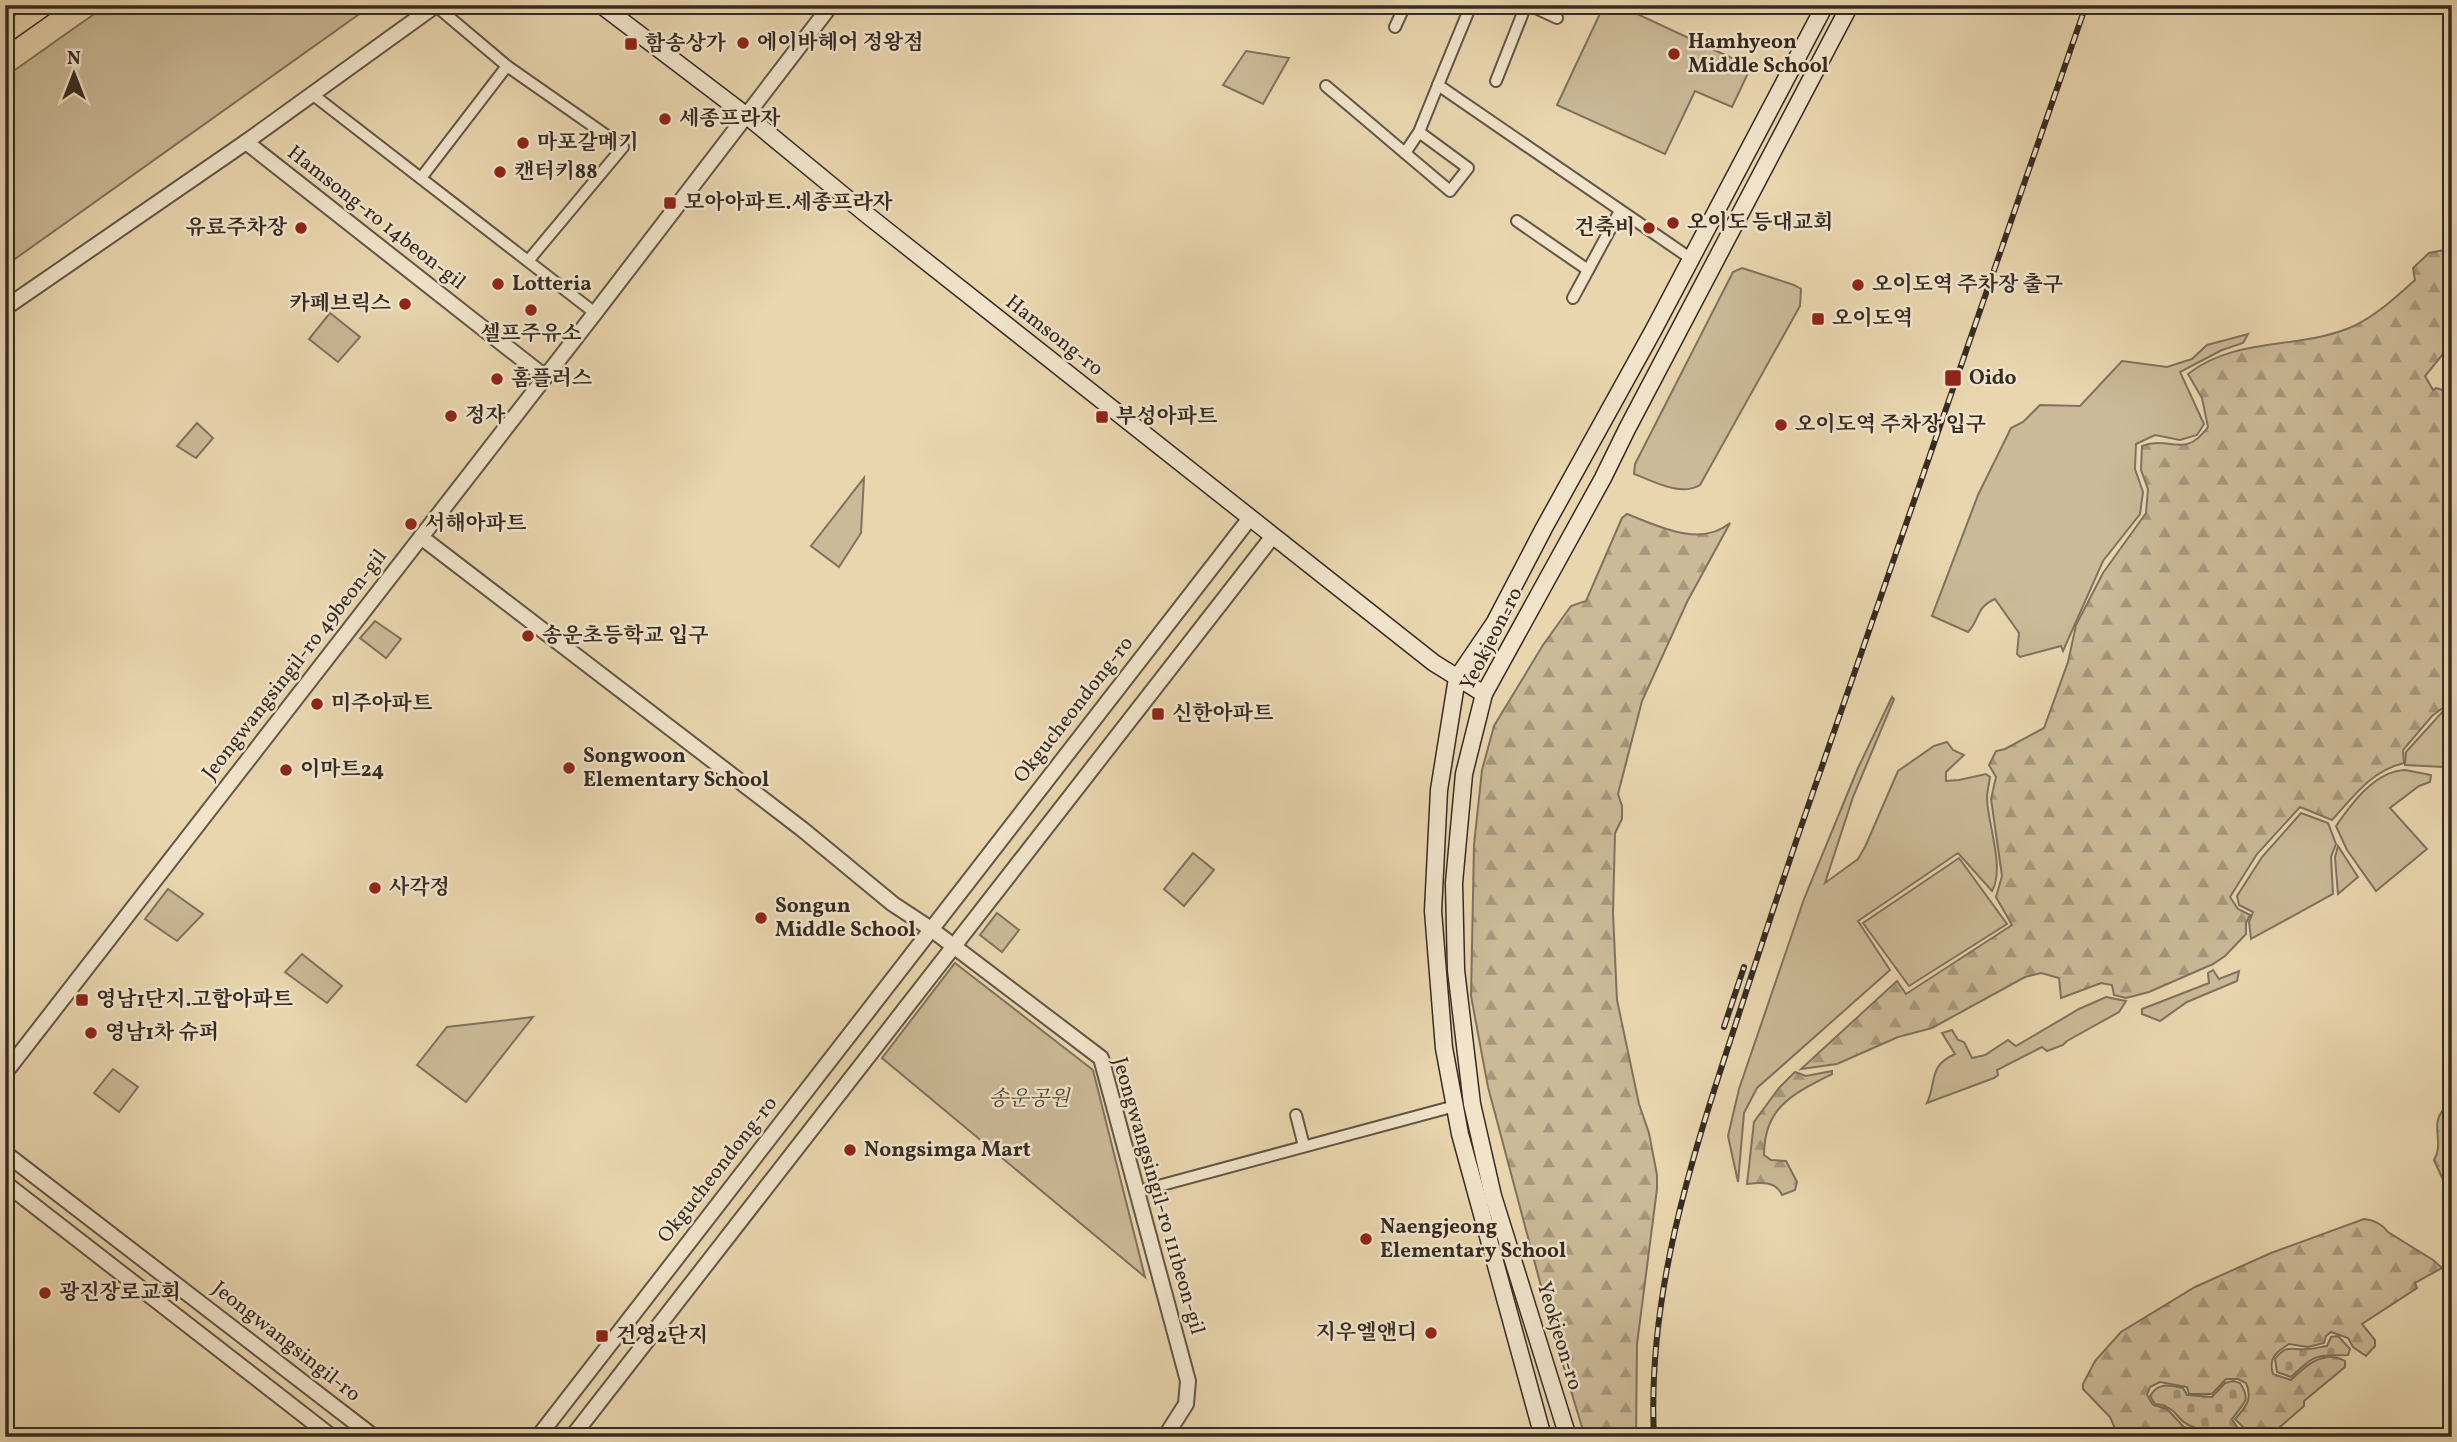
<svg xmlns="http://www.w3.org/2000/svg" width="2457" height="1442" font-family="Vollkorn,'Noto Serif KR',serif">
<defs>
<pattern id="forest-firs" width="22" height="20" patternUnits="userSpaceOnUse" patternTransform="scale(1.75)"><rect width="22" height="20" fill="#cbb997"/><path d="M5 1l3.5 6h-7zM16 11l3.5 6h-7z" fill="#a6977b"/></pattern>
<pattern id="cemetery-stones" width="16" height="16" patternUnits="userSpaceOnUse" patternTransform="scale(1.75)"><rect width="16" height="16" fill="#cbb997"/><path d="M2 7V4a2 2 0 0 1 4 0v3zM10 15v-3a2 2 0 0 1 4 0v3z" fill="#a6977b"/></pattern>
</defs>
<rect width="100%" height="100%" fill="#e9d6af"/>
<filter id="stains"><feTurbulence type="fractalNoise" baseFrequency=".00286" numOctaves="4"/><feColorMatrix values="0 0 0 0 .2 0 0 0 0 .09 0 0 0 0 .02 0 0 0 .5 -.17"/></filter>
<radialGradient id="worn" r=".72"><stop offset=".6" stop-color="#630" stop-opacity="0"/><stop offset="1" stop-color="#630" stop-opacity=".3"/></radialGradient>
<g fill="#cbb997" stroke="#80725d" stroke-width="2">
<path d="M107 5H372L5 266V77Z"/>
<path d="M1604 5H1618L1751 67 1732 107 1695 91 1665 154 1557 105Z"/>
<path d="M1246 51 1289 58 1263 104 1223 85Z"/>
<path d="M1742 268 1794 285 1801 289 1800 306 1700 485C1680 497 1654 481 1634 474L1635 464 1733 272Z"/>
<path d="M330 313 360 337 338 362 309 339Z"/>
<path d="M2248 334 2243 343 2222 350 2180 372 2204 424 2197 435 2180 440 2155 435 2136 444 2135 469 2143 492 2140 514 2103 561 2063 651 2061 646 2020 657 2017 654 2019 633 1995 599C1975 608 1981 618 1968 632L1932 616 1978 495 2011 428 2023 422 2040 405 2080 406 2122 361 2167 367 2192 359 2207 345Z"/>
<path d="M197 423 213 438 196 458 177 446Z"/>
<path d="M864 478 861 533 839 567 811 546Z"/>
<path d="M375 621 401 639 386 658 360 638Z"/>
<path d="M1892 697 1894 699 1853 797 1825 883 1858 859 1865 847 1898 771 1934 746 1947 742 1953 750 1964 755 1946 772V781L1959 780 1986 774 1990 777C1989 784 1987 792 1987 799 1988 825 2005 868 1992 891L1958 853 1858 921 1890 970 1757 1088 1744 1113 1738 1182 1728 1136 1739 1089 1804 899 1858 768Z"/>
<path d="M2444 710 2452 721V757L2444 767 2405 765 2406 752Z"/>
<path d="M2405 770 2431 775 2430 782 2419 786 2390 808 2427 849 2376 891 2347 850 2336 826C2352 803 2375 771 2405 770Z"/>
<path d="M2301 813 2328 823 2336 844 2331 857 2333 894 2251 939 2249 922 2253 912 2239 905 2237 896 2262 857Z"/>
<path d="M2338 846 2358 877 2338 894 2335 857Z"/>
<path d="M1193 853 1214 870 1184 906 1164 889Z"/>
<path d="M1959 858 2007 924 1909 986 1863 923Z"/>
<path d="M168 889 203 914 177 941 145 919Z"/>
<path d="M997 913 1019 930 1002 952 980 935Z"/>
<path d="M302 954 342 986 327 1003 285 972Z"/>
<path d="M955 963 1093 1070 1145 1277 882 1058Z"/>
<path d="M2213 970 2219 979 2239 971 2237 981 2187 1002 2160 1021 2142 1014V1009L2209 983 2208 973Z"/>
<path d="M2106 997 2126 1001 2119 1012 2067 1041 2063 1045 2047 1051 2042 1047 1997 1070 1998 1075 1994 1078 1927 1103C1937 1081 1928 1066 1955 1054L1942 1033 1952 1030 1958 1040 1964 1042 1972 1058 1985 1055 2008 1040 2016 1046 2079 1009Z"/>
<path d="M533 1017 466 1102 417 1065 447 1027Z"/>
<path d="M113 1069 138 1087 119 1112 94 1093Z"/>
</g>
<g fill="url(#forest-firs)" stroke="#80725d" stroke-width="2">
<path d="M2444 250 2452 252V343L2425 376 2433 390 2436 388 2452 393V701L2432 716 2403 750 2404 763C2371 771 2354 796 2332 820L2300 807 2257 854 2230 897 2238 909 2250 915 2246 923V934L2225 956 2213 964 2149 992 2126 998 2114 995 2112 985 2101 983 2061 998 2059 978 2041 973 2025 977 1932 1028 1898 1037 1837 1064 1801 1069 1897 981 1906 994 2012 925 1996 897 2002 876 1991 799 1996 777 1989 765 1996 751 2005 749 2044 728 2068 662 2076 625 2103 573 2146 513 2148 489 2141 470 2142 446C2171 435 2184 460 2208 427L2202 398 2188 374C2236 336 2301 350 2354 326 2377 315 2397 296 2415 280L2413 268 2429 253Z"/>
<path d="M1627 514C1658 526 1700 548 1730 523L1687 602 1642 701 1618 794 1622 806V819L1615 833 1613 913 1617 1000 1639 1104 1649 1133 1657 1175V1189L1637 1344 1636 1437H1585L1554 1335 1488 1087 1471 996 1474 845 1482 770 1494 726 1543 645 1571 606 1586 601 1622 518Z"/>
<path d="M1832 1071V1074C1793 1094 1764 1107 1764 1155L1771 1160 1786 1161 1797 1182 1795 1190 1782 1195C1776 1181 1761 1182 1747 1184L1754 1122 1779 1088 1795 1072 1806 1076Z"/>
<path d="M2444 1109 2452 1120V1187L2444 1182 2434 1160C2445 1142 2429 1125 2444 1109Z"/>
<path d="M2364 1219C2374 1220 2382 1224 2388 1232L2433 1260 2442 1268 2415 1283 2417 1288 2362 1324 2375 1340V1346L2366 1356 2353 1347 2348 1338 2331 1332 2326 1336 2324 1343 2308 1347 2289 1344C2276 1352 2268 1358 2273 1374L2291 1380C2305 1366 2324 1349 2345 1361V1367L2304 1401V1406L2280 1427 2274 1437H2253L2235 1419C2246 1407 2253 1399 2246 1383L2238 1379H2226L2212 1394H2189L2187 1387 2160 1382 2150 1387 2147 1395 2153 1405 2167 1409 2184 1427 2192 1429 2193 1437H2121L2118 1435 2110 1417 2083 1389V1384L2095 1361 2121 1332 2195 1287 2271 1253Z"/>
</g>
<g fill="url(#cemetery-stones)" stroke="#80725d" stroke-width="2">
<path d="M2338 1336 2350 1349 2348 1355C2315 1356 2316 1353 2291 1377L2277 1372 2275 1359C2287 1343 2292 1351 2308 1349 2314 1349 2320 1347 2327 1346L2331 1337Z"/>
<path d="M2233 1381 2240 1383C2252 1401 2243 1403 2232 1419L2237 1427 2249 1437H2220L2211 1434 2208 1437H2194V1427C2175 1422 2180 1407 2155 1404L2150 1396C2158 1382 2169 1385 2183 1388L2187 1395 2212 1397 2225 1383Z"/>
</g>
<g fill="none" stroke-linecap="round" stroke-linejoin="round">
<defs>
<g id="minor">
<path d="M1471 5 1438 85 1690 258"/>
<path d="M1529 5 1557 18"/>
<path d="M436 6 507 66 623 147 528 261"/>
<path d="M1395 27 1405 5"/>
<path d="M1496 81 1526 5"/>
<path d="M1326 86 1405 153"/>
<path d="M312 94 595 313"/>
<path d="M1419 132 1405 153 1450 191 1468 168 1419 132 1438 85"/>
<path d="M421 178 507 66"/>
<path d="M1517 221 1588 270"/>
<path d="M1573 298 1620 211"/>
<path d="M1296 1115 1304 1146"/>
<path d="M1136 1192 1455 1106"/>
</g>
<g id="tertiary">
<path d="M436 5 246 142 545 377"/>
<path d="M5 308 246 142"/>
<path d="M421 537 802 829 893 904 931 929 1101 1058 1188 1381 1186 1404 1165 1437"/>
<path d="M5 1073 595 313 831 5"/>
<path d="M5 1153 374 1437"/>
<path d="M5 1183 332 1437"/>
<path d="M538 1437 1250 518"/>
<path d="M572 1437 1273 536"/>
</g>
<g id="secondary">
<path d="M601 5 747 116 866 214 1434 663 1484 694"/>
<path d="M1543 1437 1460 1134 1444 1048 1433 911 1439 790 1457 678 1495 622 1544 528 1653 331 1825 5"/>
<path d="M1568 1437 1493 1196 1472 1104 1456 970 1454 883 1464 774 1484 694 1603 478 1627 429 1850 5"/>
</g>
<path id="primary" d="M5 34 46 5"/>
</defs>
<use href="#minor" stroke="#635646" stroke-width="14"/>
<use href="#tertiary" stroke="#635646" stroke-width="18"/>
<use href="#secondary" stroke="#362b23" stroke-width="19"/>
<use href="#primary" stroke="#362b23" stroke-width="21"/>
<use href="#minor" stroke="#f1e4cb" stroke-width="10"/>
<use href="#tertiary" stroke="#f1e4cb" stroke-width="14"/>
<use href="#secondary" stroke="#f1e4cb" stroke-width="16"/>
<use href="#primary" stroke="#e9d6af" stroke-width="18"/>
<defs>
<g id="rail">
<path d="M1724 1027 1744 967"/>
<path d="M1654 1437C1647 1297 1690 1163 1733 1032 1761 946 1789 860 1819 775 1908 518 1997 262 2086 5"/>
</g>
</defs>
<use href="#rail" stroke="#362b23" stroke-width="6"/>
<use href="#rail" stroke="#f1e4cb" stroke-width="3.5" stroke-dasharray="10" stroke-linecap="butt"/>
</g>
<g fill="#8f2418" stroke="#f1e4cb" stroke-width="2.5">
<circle cx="743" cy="43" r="7"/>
<rect x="624" y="37" width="14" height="14" rx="3.5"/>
<circle cx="1674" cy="54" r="7"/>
<circle cx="665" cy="119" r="7"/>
<circle cx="523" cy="143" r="7"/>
<circle cx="500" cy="172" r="7"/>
<rect x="663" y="196" width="14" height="14" rx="3.5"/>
<circle cx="1673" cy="223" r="7"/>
<circle cx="301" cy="228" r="7"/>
<circle cx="1649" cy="228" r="7"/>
<circle cx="498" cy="284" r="7"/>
<circle cx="1858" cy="285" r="7"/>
<circle cx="405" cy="304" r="7"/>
<circle cx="531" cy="310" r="7"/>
<rect x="1811" y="312" width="14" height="14" rx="3.5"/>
<rect x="1944" y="369" width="18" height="18" rx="3.5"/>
<circle cx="497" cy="379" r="7"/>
<circle cx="451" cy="416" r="7"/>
<rect x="1095" y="410" width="14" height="14" rx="3.5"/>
<circle cx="1781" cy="425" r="7"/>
<circle cx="411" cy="524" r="7"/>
<circle cx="528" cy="636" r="7"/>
<circle cx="317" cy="704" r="7"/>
<rect x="1151" y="707" width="14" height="14" rx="3.5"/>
<circle cx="569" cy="768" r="7"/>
<circle cx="286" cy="770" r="7"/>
<circle cx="375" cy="888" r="7"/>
<circle cx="761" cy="918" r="7"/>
<rect x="75" y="993" width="14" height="14" rx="3.5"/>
<circle cx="91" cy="1033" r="7"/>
<circle cx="850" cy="1150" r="7"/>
<circle cx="1366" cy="1239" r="7"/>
<circle cx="45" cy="1293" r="7"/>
<circle cx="1431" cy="1333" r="7"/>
<rect x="595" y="1329" width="14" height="14" rx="3.5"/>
</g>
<g text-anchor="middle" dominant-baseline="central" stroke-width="5" stroke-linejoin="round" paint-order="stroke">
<g font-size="21" font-weight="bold" fill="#362b23" stroke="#f1e4cb" text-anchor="start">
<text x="1688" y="42">Hamhyeon<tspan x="1688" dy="24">Middle School</tspan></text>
<text x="757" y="43">에이바헤어 정왕점</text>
<text x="645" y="44">함송상가</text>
<text x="679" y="119">세종프라자</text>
<text x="537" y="143">마포갈메기</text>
<text x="514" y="172">캔터키88</text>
<text x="684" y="203">모아아파트.세종프라자</text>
<text x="1687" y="223">오이도 등대교회</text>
<text x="287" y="228" text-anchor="end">유료주차장</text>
<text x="1635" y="228" text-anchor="end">건축비</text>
<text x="512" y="284">Lotteria</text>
<text x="1872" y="285">오이도역 주차장 출구</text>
<text x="391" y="304" text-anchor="end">카페브릭스</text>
<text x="1832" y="319">오이도역</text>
<text x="531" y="334" text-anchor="middle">셀프주유소</text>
<text x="1969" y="378">Oido</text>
<text x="511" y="379">홈플러스</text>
<text x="465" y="416">정자</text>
<text x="1116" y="417">부성아파트</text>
<text x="1795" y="425">오이도역 주차장 입구</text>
<text x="425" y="524">서해아파트</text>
<text x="542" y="636">송운초등학교 입구</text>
<text x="331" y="704">미주아파트</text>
<text x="1172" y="714">신한아파트</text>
<text x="583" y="756">Songwoon<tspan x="583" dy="24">Elementary School</tspan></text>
<text x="300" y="770">이마트24</text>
<text x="389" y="888">사각정</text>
<text x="775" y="906">Songun<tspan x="775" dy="24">Middle School</tspan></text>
<text x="96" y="1000">영남1단지.고합아파트</text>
<text x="105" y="1033">영남1차 슈퍼</text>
<text x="864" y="1150">Nongsimga Mart</text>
<text x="1380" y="1227">Naengjeong<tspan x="1380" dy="24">Elementary School</tspan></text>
<text x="59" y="1293">광진장로교회</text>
<text x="1417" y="1333" text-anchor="end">지우엘앤디</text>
<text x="616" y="1336">건영2단지</text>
</g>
<g font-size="21" fill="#362b23" stroke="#f1e4cb">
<text transform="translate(376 218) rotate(38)">Hamsong-ro 14beon-gil</text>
<text transform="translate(1054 336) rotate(38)">Hamsong-ro</text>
<text transform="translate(1492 639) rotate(-63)">Yeokjeon-ro</text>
<text transform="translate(295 665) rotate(-52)">Jeongwangsingil-ro 49beon-gil</text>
<text transform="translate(1074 710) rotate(-52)">Okgucheondong-ro</text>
<text transform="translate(718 1170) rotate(-52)">Okgucheondong-ro</text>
<text transform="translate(1158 1196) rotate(74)">Jeongwangsingil-ro 111beon-gil</text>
<text transform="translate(1559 1336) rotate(73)">Yeokjeon-ro</text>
<text transform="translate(286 1342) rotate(38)">Jeongwangsingil-ro</text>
</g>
<g font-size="21" font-style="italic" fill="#54473a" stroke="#f1e4cb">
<text x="1029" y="1099">송운공원</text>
</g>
</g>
<rect width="2457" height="1442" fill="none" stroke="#e9d6af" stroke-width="28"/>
<rect x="7" y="7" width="2443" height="1428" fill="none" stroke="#362b23" stroke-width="3.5"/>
<rect x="14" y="14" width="2429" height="1414" fill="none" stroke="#362b23" stroke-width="2"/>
<g transform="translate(74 74)" stroke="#f1e4cb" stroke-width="5" paint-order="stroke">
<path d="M0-5L12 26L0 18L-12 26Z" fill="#362b23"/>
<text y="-10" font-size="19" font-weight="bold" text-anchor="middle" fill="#362b23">N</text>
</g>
<rect width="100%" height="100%" filter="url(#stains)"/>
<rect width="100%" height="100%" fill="url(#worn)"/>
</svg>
